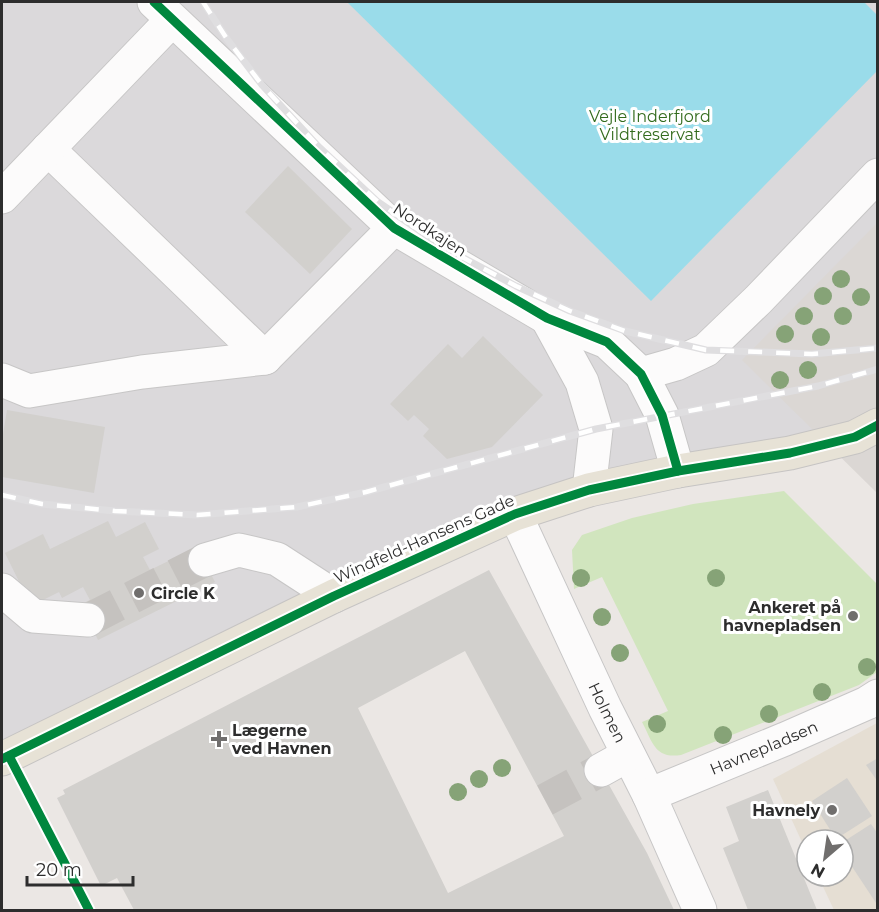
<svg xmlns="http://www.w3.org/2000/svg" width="879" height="912" font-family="Montserrat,sans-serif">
<rect width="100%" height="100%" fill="#ebe7e4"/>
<path fill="#dbd9db" d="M2 2H877V412L498 525 2 748Z"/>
<path fill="#e5ded3" d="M877 723V910H834L818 876H843V840H807V853L773 779Z"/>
<path fill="#d1e5be" d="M784 491 877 584V672L859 685 681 755C655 759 653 743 642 722L668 711 602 577 574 589 572 550 582 535 632 518 693 504Z"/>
<path fill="#dbd7d4" d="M877 223V493L742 360Z"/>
<path fill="#9adcea" d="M347 2H864L877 15V71L651 301Z"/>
<g fill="#d2d0cd" fill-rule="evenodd">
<path d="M288 166 352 229 310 274 245 212Z"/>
<path d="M483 336 543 395 492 447 447 459 423 436 429 429 414 415 408 421 390 404 448 344 462 358Z"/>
<path d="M7 410 105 427 94 493 2 477V440Z"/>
<path d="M108 521 116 537 145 522 159 549 143 557 150 570 197 547 215 582 98 640 81 604 90 600 83 587 62 598 59 592 31 606 5 553 43 534 50 549Z"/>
<path d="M489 570 647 853 674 910H134L117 878 101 886 57 798 65 794 63 790ZM465 651 564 836 448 893 358 708Z"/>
<path d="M878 758V782L866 765Z"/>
<path d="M847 778 872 816 836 839 812 801Z"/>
<path d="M768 790 817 910H770L769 909 748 910 723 848 739 841 726 807Z"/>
<path d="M871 824 878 834V906L843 853V842Z"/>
</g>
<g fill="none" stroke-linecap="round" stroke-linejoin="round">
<g stroke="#c5c2bf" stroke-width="33" stroke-dasharray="33 16" stroke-linecap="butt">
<path d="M88 620 205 560"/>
<path d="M545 800 601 770"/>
</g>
<defs>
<g id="minor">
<path d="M154 2 394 228 547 318 607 342 641 374 662 415 678 471"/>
<path d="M48 149 265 358"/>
<path d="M2 197 172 20"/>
<path d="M547 318 582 382 596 429 589 490"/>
<path d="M641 374 676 364 706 350 758 300 878 175"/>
<path d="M2 380 29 391 142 372 265 358 394 228"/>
<path id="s1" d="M515 514 605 708 649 795 700 910"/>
<path d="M205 560 239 550 277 559 334 596"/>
<path d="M2 590 33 616 88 620"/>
<path d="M601 770 628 755"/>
<path id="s2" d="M649 795 785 739 867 703 878 696"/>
</g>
<path id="major" d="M2 759 334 596 515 514 589 490 678 471 790 453 855 437 878 425"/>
</defs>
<use href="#minor" stroke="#c7c6c6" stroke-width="35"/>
<use href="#major" stroke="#c6c4c3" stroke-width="35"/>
<use href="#minor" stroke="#fcfbfb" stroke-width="33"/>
<use href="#major" stroke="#e7e2d6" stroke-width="33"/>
<defs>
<g id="rail">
<path d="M203 2 227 39 262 85 318 146 378 202 445 248 516 286 570 311 625 331 706 350 812 354 878 348"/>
<path d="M2 495 42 504 115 511 197 515 297 507 366 492 596 429 818 386 878 369"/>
</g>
</defs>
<use href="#rail" stroke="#dfdee0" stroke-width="7"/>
<use href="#rail" stroke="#fff" stroke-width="4.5" stroke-dasharray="14" stroke-linecap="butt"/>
<defs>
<g id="cycleway">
<path d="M154 2 394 228 547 318 607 342 641 374 662 415 678 471"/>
<path d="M9 756 89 910"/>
<path d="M2 759 334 596 515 514 589 490 678 471 790 453 855 437 878 425"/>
</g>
</defs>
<use href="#cycleway" stroke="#fff" stroke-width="13"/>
<use href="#cycleway" stroke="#00873e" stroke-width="9"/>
</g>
<g fill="#86a377">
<circle cx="841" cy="279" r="9"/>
<circle cx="823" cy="296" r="9"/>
<circle cx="861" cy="297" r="9"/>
<circle cx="804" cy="316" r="9"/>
<circle cx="843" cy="316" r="9"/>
<circle cx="785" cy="334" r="9"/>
<circle cx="821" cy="337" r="9"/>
<circle cx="808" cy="370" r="9"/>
<circle cx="780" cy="380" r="9"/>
<circle cx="581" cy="578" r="9"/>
<circle cx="716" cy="578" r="9"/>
<circle cx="602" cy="617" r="9"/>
<circle cx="620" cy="653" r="9"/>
<circle cx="867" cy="667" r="9"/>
<circle cx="822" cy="692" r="9"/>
<circle cx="769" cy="714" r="9"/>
<circle cx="657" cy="724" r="9"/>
<circle cx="723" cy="735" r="9"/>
<circle cx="502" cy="768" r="9"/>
<circle cx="479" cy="779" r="9"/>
<circle cx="458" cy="792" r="9"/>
</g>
<g fill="#706e6d" stroke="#fff" stroke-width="2">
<circle cx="139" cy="593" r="6"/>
<circle cx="853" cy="616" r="6"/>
<path d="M216 730h6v6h6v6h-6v6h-6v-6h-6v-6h6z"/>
<circle cx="832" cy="810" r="6"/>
</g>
<g text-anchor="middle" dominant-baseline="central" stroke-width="6" stroke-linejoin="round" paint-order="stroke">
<g font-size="16" fill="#336b1d" stroke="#fff">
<text x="650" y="116">Vejle Inderfjord<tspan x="650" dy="18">Vildtreservat</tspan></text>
</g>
<g font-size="16" fill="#2d2d2d" stroke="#fff">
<text transform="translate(430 230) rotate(33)">Nordkajen</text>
<text transform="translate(424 539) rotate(-24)">Windfeld-Hansens Gade</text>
<text stroke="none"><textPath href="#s1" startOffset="219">Holmen</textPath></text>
<text stroke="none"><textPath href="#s2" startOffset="124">Havnepladsen</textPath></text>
</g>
<g font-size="16" font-weight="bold" fill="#2d2d2d" stroke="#fff" text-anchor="start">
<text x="151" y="593">Circle K</text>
<text x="841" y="607" text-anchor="end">Ankeret på<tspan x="841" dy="18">havnepladsen</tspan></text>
<text x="232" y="730">Lægerne<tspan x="232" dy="18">ved Havnen</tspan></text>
<text x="820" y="810" text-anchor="end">Havnely</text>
</g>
</g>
<rect width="879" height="912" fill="none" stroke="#2d2d2d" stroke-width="6"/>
<g transform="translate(825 858) rotate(209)"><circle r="28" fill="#ffffff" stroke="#ababab" stroke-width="1.5"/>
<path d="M0-4.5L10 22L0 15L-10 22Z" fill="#706e6d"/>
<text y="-9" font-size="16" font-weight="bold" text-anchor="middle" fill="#2d2d2d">N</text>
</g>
<path d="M27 876v9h106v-9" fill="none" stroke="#2d2d2d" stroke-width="3"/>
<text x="36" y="876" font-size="18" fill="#2d2d2d" stroke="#ffffff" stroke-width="4.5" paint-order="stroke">20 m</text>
</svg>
